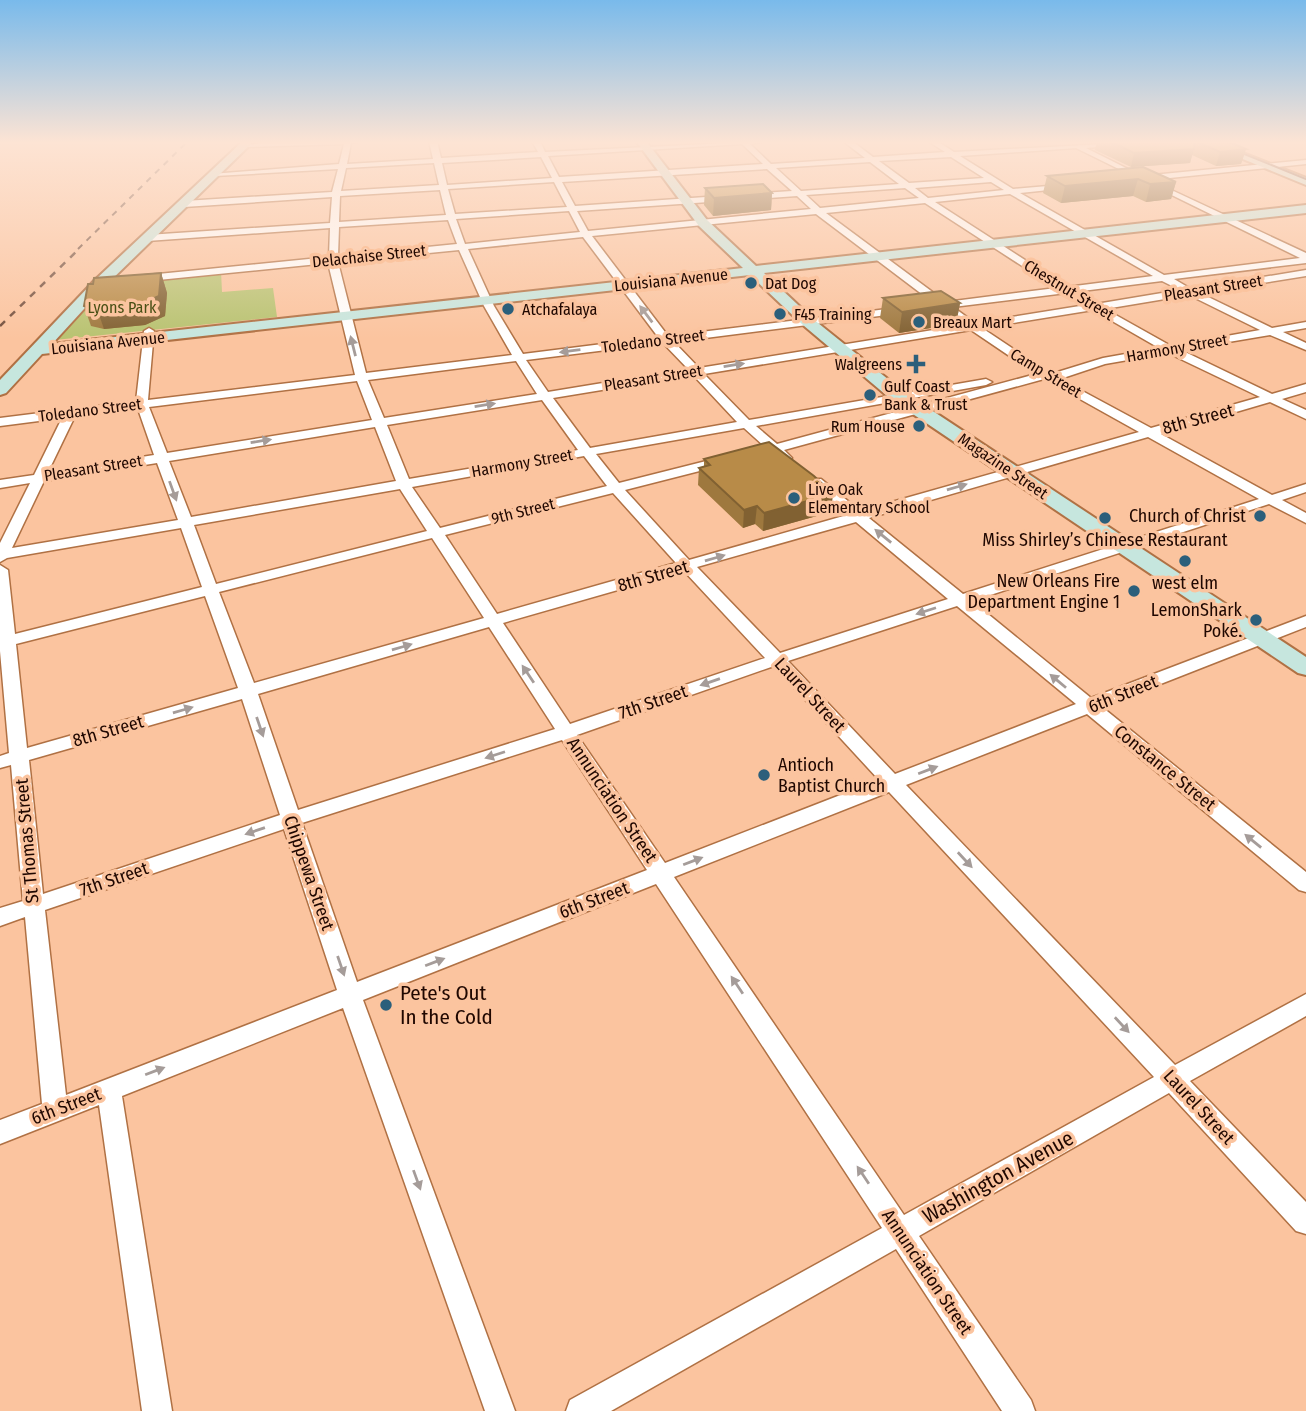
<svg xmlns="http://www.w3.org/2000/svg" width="1306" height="1411" font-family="'Fira Sans Condensed',sans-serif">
<rect width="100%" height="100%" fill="#fbc49f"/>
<path fill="#b8c371" d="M221 271 222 292 273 288 277 317 45 341 100 283Z"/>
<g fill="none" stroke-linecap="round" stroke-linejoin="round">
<defs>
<path id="street" d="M295 141H364L351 143 347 164 433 159 429 141H437L441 158 538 152 532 141H540L545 152 767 141 750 144 771 164 865 158 843 141H852L873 157 945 152 928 141H937L954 152 1161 141 1086 148 1142 176 1306 160V164L1150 180 1306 253V263L1174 279 1191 289 1306 270V276L1200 293 1272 328 1306 322V328L1283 332 1306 343V350L1270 335 1181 350 1272 394 1306 384V392L1282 399 1306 410V419L1270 402 1161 434 1272 495 1306 484V492L1282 500 1306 513V523L1269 504 972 601 1091 698 1306 616V627L1102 707 1306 872V892L1299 890 1087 714 906 785 1175 1065 1306 994V1016L1190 1081 1306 1202V1234L1296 1231 1169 1093 919 1236 1031 1400 1035 1411H1002L896 1249 611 1411H566L570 1400 882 1228 656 884 363 1000 515 1411H485L343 1008 122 1096 172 1411H142L99 1105 0 1144V1120L42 1104 25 917 0 926V908L23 901 11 765 0 768V756L9 753 0 651V565L8 570 15 634 202 587 181 528 7 558 0 562V543L30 483 0 488V480L34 475 62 418 0 426V418L136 401 144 331 149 328 154 331 148 400 355 375 328 263 138 282 133 279 138 276 329 257 330 228 147 241 143 238 147 235 330 223 332 197 184 207 180 204 184 201 332 192 338 169 215 176 211 174 339 164 344 144 246 147 242 145ZM742 144 763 164 559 177 548 156ZM1076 148 1300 258 1164 275 1020 193 1068 188 1071 184 1013 189 960 156ZM541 157 552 178 447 185 442 163ZM951 157 984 178 909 183 879 161ZM870 162 899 184 801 191 776 168ZM434 163 439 185 341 191 346 168ZM767 169 792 191 575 206 562 182ZM554 182 567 207 455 214 448 189ZM991 182 1004 190 928 198 915 188ZM905 188 919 198 820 208 806 195ZM440 190 446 215 339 222 340 196ZM1010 194 1153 276 1067 287 935 202ZM797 196 811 209 588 231 577 211ZM925 203 1056 288 946 302 826 213ZM569 211 580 232 465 244 456 219ZM816 214 935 304 934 308 942 309 964 325 699 368 674 342 903 313 908 310 903 307 668 336 592 236ZM448 220 457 244 338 256 339 227ZM583 237 658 337 523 354 494 306 468 249ZM459 250 484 306 512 355 366 373 338 262ZM1162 281 1180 290 1096 304 1091 302 1086 305 975 323 953 307ZM1189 295 1260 330 1171 346 1105 309ZM1093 310 1159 348 1103 358 1051 374 982 328ZM971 330 1036 374 777 444 756 426 986 385 992 382 986 379 749 420 704 374ZM663 343 688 369 548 392 526 360ZM1168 353 1260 397 1151 428 1060 379 1105 364ZM516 361 537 394 384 418 368 380ZM693 375 737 422 590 448 553 398ZM1044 379 1139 432 860 511 821 479H811V485L847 515 689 560 625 490 731 463V457L726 456 619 483 596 454 744 428 765 447 761 450 762 453H772L786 462 792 458 784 450ZM357 381 372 420 167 453 149 407ZM542 400 578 450 409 479 387 425ZM138 409 154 455 48 472 75 416ZM375 427 396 481 191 517 169 461ZM1148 437 1259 499 963 594 869 518ZM584 456 607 486 440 528 412 487ZM157 463 178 520 12 548 44 481ZM400 489 427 531 216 584 194 525ZM613 493 676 563 497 614 445 535ZM856 522 948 599 780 653 697 567ZM432 538 484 618 254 683 219 592ZM684 571 765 658 570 724 503 623ZM205 596 238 688 27 748 16 644ZM957 606 1076 704 895 774 788 661ZM489 627 555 729 298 810 258 694ZM774 666 879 780 665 863 577 735ZM242 699 280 815 43 894 29 760ZM562 740 647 870 357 982 302 823ZM889 792 1154 1077 904 1215 674 877ZM284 829 337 990 66 1095 45 910Z"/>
<g id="secondary">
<path d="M243 141H254L105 286 52 344 743 268 699 226 636 141H646L707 220 756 266 1306 205V213L764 273 813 319 904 392 1306 657V675L1298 673 892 400 803 325 750 275 42 354 6 393 0 395V380L95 280Z"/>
<path d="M1199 141H1213L1306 178V185Z"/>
</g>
</defs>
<use href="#street" stroke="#b07144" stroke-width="3"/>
<use href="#secondary" stroke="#b07144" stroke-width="4"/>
<use href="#street" fill="#fff" fill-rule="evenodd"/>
<use href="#secondary" fill="#c6e6de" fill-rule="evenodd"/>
<path stroke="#734f3d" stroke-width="2" d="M1212 141 1306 179"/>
<path stroke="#734f3d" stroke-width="2" stroke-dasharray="6 6" stroke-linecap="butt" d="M78 249 188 141"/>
<path stroke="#734f3d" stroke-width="2.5" stroke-dasharray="7 7" stroke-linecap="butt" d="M0 326 80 248"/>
</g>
<g fill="#9e783e">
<path d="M1097 141H1227L1246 149 1241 164 1216 166 1192 155 1190 163 1131 167 1095 150Z"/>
<path d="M1143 167 1176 182 1171 199 1146 202 1133 196 1061 203 1043 193 1047 176Z"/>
<path d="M705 188 772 193 771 210 713 216 704 205Z"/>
<path d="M161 273 167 293 165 316 145 325 104 329 91 326 84 306Z"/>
<path d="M883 298 960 303 956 324 899 333 880 318Z"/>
<path d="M704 459 831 512 763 531 755 524 743 528 698 485 699 468 704 466Z"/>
</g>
<g fill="#816132">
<path d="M1194 149 1190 163 1131 167 1134 153Z"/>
<path d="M1246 149 1241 164 1216 166 1220 152Z"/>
<path d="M1138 179 1133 196 1061 203 1065 186Z"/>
<path d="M1176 182 1171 199 1146 202 1150 184Z"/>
<path d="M772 193 771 210 713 216 714 198Z"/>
<path d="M161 273 167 293 165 316 145 325 104 329 97 309Z"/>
<path d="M960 303 956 324 899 333 902 312Z"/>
<path d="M833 494 831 512 763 531 764 513Z"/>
<path d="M757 506 755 524 743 528 744 510Z"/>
</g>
<g fill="#b88b48" stroke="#816132" stroke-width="2">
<path d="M1109 141H1195L1194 149 1134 153Z"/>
<path d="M1195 141H1227L1246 149 1220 152Z"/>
<path d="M1143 167 1176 182 1150 184 1138 179 1065 186 1047 176Z"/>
<path d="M763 184 772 193 714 198 705 188Z"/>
<path d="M161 273 159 296 139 305 97 309 84 306 88 284H93L94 278Z"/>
<path d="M941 291 960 303 902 312 883 298Z"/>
<path d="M769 442 814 476 833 494 764 513 757 506 744 510 699 468 710 465 704 459Z"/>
</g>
<defs><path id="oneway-solid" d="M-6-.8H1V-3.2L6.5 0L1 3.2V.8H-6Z" transform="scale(1.75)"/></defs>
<g fill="#a59c99">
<use href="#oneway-solid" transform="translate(646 314) rotate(-127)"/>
<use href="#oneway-solid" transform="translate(353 346) rotate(-104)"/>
<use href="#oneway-solid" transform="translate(570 351) rotate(173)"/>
<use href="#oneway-solid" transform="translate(734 365) rotate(-9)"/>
<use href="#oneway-solid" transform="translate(485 405) rotate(-9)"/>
<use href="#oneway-solid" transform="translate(261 441) rotate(-9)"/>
<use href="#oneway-solid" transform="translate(957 487) rotate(-16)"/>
<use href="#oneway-solid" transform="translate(173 491) rotate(70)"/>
<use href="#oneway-solid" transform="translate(883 536) rotate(-141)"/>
<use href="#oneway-solid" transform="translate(715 558) rotate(-16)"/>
<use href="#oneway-solid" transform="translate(926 611) rotate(162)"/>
<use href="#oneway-solid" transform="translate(402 647) rotate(-16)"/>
<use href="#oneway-solid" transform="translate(528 674) rotate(-124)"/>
<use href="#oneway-solid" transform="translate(1058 681) rotate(-140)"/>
<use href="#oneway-solid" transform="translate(710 682) rotate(161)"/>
<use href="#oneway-solid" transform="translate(183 710) rotate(-16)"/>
<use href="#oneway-solid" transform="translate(260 727) rotate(71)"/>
<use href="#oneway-solid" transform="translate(495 755) rotate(162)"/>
<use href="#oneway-solid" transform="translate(928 770) rotate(-21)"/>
<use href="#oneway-solid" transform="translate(255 831) rotate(161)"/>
<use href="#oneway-solid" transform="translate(1253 841) rotate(-141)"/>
<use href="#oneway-solid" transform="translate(965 860) rotate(47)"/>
<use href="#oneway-solid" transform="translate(693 861) rotate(-21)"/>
<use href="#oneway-solid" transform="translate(435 962) rotate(-21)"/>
<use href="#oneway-solid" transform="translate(341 966) rotate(71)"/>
<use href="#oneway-solid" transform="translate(737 985) rotate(-124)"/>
<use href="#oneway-solid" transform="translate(1122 1025) rotate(47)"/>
<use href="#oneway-solid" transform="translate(155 1071) rotate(-21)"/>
<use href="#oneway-solid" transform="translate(863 1175) rotate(-124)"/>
<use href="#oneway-solid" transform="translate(417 1180) rotate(70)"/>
</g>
<linearGradient id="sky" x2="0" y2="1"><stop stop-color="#79baeb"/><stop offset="0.42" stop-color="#fde4d4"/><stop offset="1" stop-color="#fde4d4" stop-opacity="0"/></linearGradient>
<rect width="1306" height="339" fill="url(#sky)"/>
<g fill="#2b5f7b" stroke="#fbc49f" stroke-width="2.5">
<circle cx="751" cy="283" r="7"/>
<circle cx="508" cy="309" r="7"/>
<circle cx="780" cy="314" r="7"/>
<circle cx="919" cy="322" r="7"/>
<path d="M912.5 353.5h7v7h7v7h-7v7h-7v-7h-7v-7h7z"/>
<circle cx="870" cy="395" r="7"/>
<circle cx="919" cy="426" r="7"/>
<circle cx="794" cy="498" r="7"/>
<circle cx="1260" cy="516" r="7"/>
<circle cx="1105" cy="518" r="7"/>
<circle cx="1185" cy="561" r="7"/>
<circle cx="1134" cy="591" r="7"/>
<circle cx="1256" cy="620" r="7"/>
<circle cx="764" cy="775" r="7"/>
<circle cx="386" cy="1005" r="7"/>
</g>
<g text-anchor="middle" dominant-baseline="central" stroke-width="7" stroke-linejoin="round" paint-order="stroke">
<g font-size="16" fill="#1f0700" stroke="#fbc49f">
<text transform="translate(369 256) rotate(-6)">Delachaise Street</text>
<text transform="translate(671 280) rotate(-6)">Louisiana Avenue</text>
<text transform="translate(1213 288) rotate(-9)">Pleasant Street</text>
<text transform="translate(1069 290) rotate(31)">Chestnut Street</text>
<text transform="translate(653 341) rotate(-7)">Toledano Street</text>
<text transform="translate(108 343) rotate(-6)">Louisiana Avenue</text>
<text transform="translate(1177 348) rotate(-10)">Harmony Street</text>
<text transform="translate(1046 373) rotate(31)">Camp Street</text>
<text transform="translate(653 378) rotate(-9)">Pleasant Street</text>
<text transform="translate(90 410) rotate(-7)">Toledano Street</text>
<text transform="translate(522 463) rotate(-10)">Harmony Street</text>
<text transform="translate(1003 466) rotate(34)">Magazine Street</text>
<text transform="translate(93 468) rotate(-9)">Pleasant Street</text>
<text transform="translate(523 511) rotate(-14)">9th Street</text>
</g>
<g font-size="16" fill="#1f0700" stroke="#fbc49f" text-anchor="start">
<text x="765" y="283">Dat Dog</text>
<text x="522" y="309">Atchafalaya</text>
<text x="794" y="314">F45 Training</text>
<text x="933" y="322">Breaux Mart</text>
<text x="902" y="364" text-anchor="end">Walgreens</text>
<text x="884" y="386">Gulf Coast<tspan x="884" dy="18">Bank &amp; Trust</tspan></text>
<text x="905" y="426" text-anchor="end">Rum House</text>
<text x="808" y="489">Live Oak<tspan x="808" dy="18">Elementary School</tspan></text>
</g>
<g font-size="16" fill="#494f15" stroke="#fbc49f">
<text x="122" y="307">Lyons Park</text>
</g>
<g font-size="18" fill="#1f0700" stroke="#fbc49f">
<text transform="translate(1198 419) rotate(-15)">8th Street</text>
<text transform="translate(653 576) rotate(-16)">8th Street</text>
<text transform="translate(1123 694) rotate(-22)">6th Street</text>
<text transform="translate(810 695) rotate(47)">Laurel Street</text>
<text transform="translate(653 702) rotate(-19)">7th Street</text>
<text transform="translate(108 731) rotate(-16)">8th Street</text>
<text transform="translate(1165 768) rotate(39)">Constance Street</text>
<text transform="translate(612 800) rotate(56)">Annunciation Street</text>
<text transform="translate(27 841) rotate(-95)">St Thomas Street</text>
<text transform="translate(309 873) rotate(71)">Chippewa Street</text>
<text transform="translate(114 879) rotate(-19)">7th Street</text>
<text transform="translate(594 900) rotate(-21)">6th Street</text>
<text transform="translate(66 1106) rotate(-21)">6th Street</text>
<text transform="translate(1199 1107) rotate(47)">Laurel Street</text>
<text transform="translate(927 1272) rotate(56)">Annunciation Street</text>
</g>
<g font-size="18" fill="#1f0700" stroke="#fbc49f" text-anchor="end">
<text x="1246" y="516">Church of Christ</text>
<text x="1105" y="540" text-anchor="middle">Miss Shirley’s Chinese Restaurant</text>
<text x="1120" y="581">New Orleans Fire<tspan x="1120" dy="21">Department Engine 1</tspan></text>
<text x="1185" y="583" text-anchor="middle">west elm</text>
<text x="1242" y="610">LemonShark<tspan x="1242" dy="21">Poké.</tspan></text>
<text x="778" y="765" text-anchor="start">Antioch<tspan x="778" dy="21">Baptist Church</tspan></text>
</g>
<g font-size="21" fill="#1f0700" stroke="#fbc49f" text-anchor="start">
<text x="400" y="993">Pete's Out<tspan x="400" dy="24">In the Cold</tspan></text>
</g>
<g font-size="21" fill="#1f0700" stroke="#fbc49f">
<text transform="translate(998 1177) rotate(-29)">Washington Avenue</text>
</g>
</g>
</svg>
